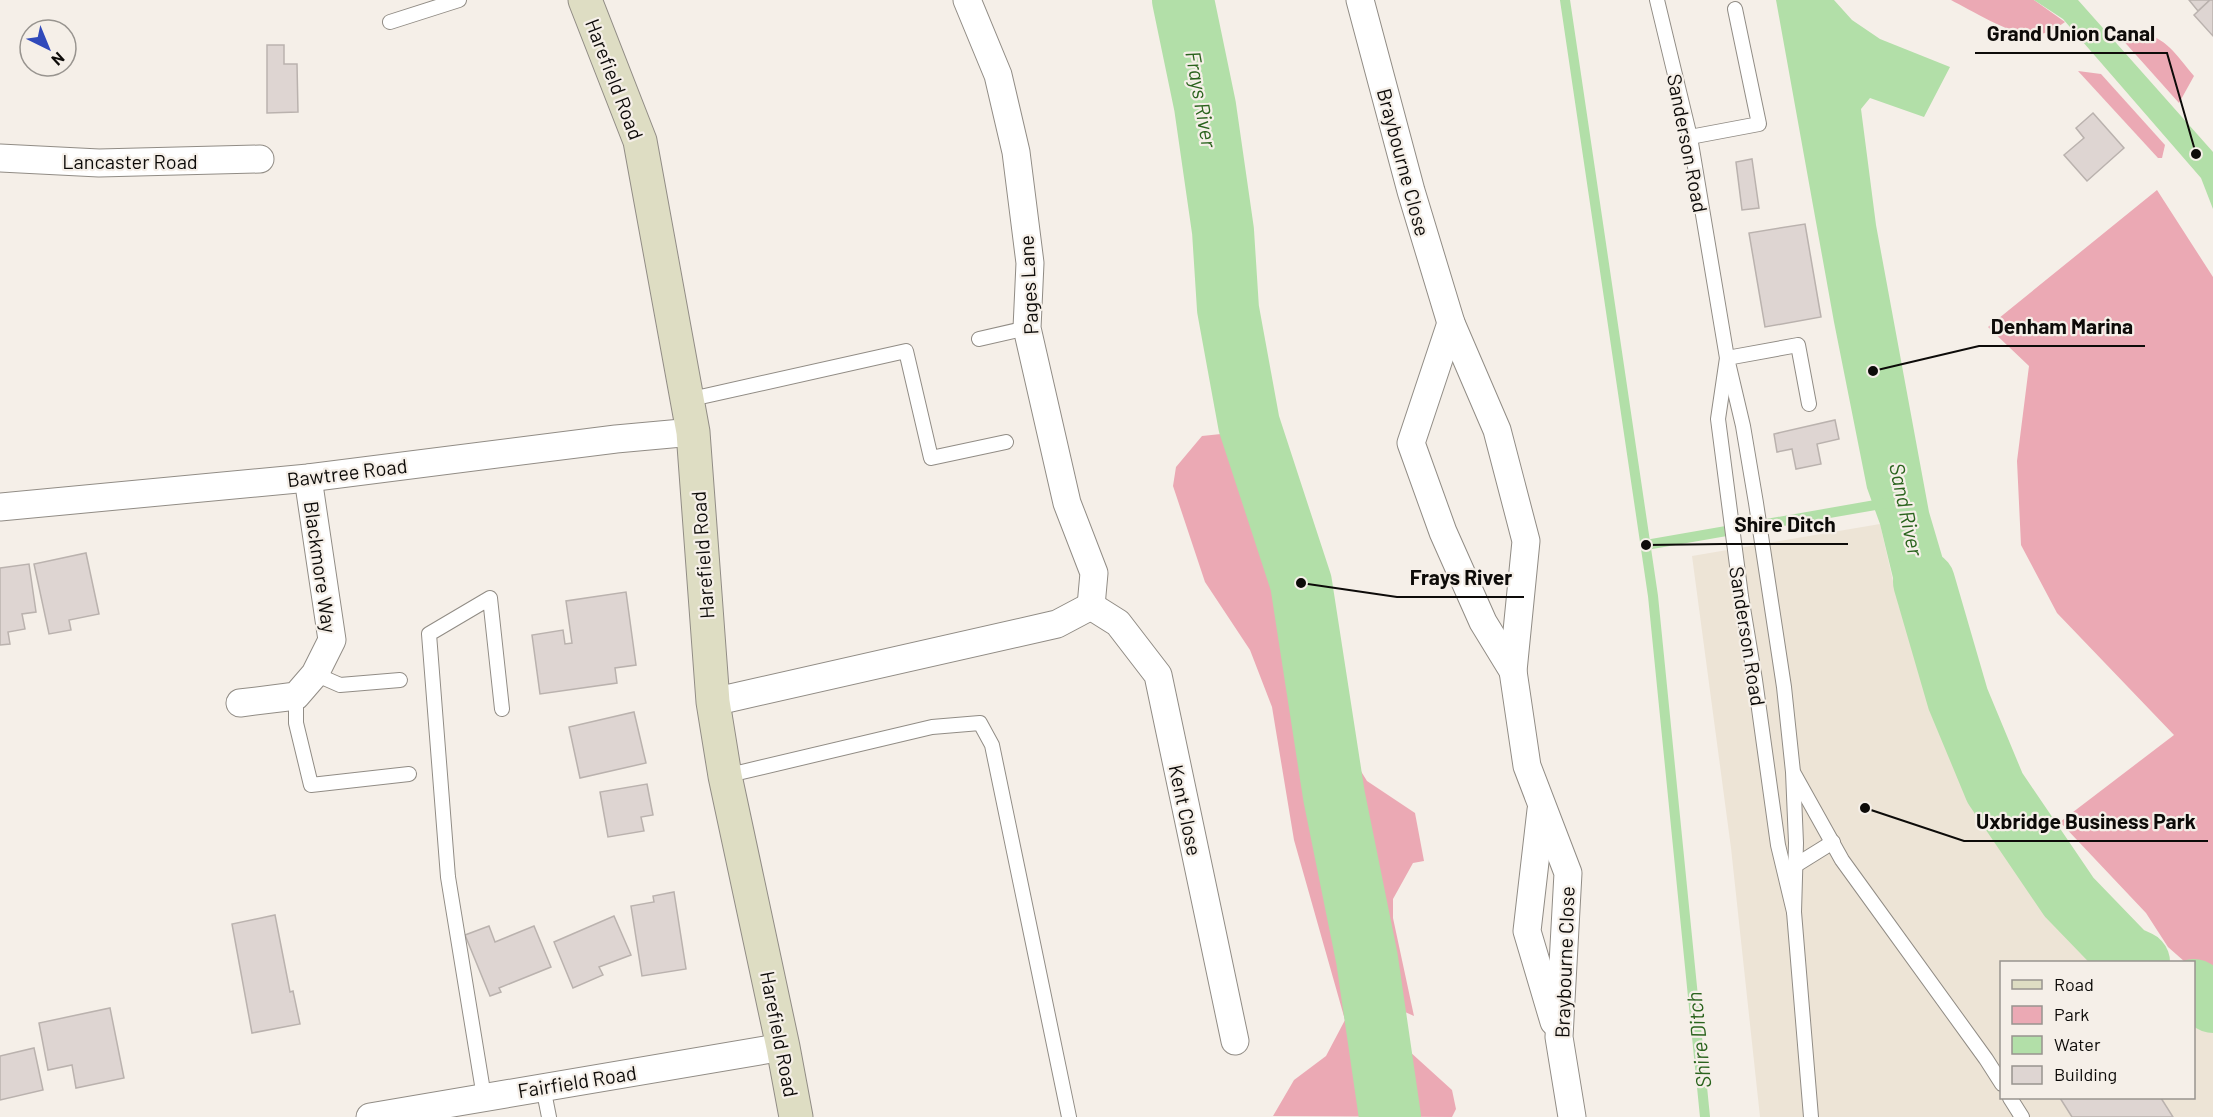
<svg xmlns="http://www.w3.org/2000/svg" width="2213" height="1117" font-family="Barlow,sans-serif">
<rect width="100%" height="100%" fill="#f5efe8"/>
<path fill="#ede4d6" d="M1880 524 1899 607 1926 676 1977 769 2096 939 2128 962H2002V1098H2194V1011L2213 1026V1117H1760L1731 848 1692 556Z"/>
<g fill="#eba9b4">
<path d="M1951 0H2034L2065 22C2055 29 2043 36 2030 35 2013 35 1968 9 1951 0Z"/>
<path d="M2138 32C2167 37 2176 55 2194 76L2179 103 2120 37Z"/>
<path d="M2078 71 2101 74 2165 145 2162 158H2158Z"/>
<path d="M2157 190 2213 277V989L2194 971V962H2185L2168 947 2146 913 2060 822 2174 735 2057 613 2021 545 2017 461 2029 366 1988 327Z"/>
<path d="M1221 434 1270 462 1284 498 1288 578 1346 747 1367 781 1415 813 1424 861 1413 863 1393 899V918L1414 1016 1405 1012 1409 1051 1452 1090 1456 1109 1452 1117 1273 1116 1294 1080 1326 1056 1345 1020 1294 840 1272 707 1250 650 1205 582 1173 486 1176 467 1202 436Z"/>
</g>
<g fill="#b2dfa8">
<path d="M1776 0H1834L1852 20 1880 39 1950 67 1924 117 1870 98 1861 109 1876 225 1929 512 1971 654 1926 676 1900 607 1880 524 1867 488 1834 322Z"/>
<path d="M2034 0H2078L2213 152V209L2201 178 2063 19Z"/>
</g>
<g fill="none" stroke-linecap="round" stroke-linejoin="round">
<g stroke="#b2dfa8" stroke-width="10">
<path d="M1565 0 1653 596 1705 1117"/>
<path d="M1646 545 1887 503"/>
</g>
<g stroke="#b2dfa8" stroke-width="62">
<path d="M1183 0 1205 106 1223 231 1228 309 1249 424 1301 583 1334 796 1367 959 1390 1117"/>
<path d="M1924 582 1958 699 1995 788 2069 897 2126 956 2139 962"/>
<path d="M2194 990 2213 1002"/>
</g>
</g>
<g fill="#ded5d2" stroke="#bab2ae" stroke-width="1.5">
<path d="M2189 0H2210L2198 11Z"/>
<path d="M2210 0H2213V36L2194 15Z"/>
<path d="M267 45H284V64H297L298 112 267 113Z"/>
<path d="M2093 113 2124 148 2087 181 2064 155 2084 138 2076 128Z"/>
<path d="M1752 159 1759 208 1742 210 1736 162Z"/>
<path d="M1805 224 1821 317 1765 327 1749 233Z"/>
<path d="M1835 420 1839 439 1817 444 1821 464 1796 469 1792 449 1777 452 1774 434Z"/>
<path d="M86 553 99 614 69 620 71 630 49 634 34 564Z"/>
<path d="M29 564 36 612 22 614 25 629 8 632 10 644 0 645V568Z"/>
<path d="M626 592 636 665 615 668 617 683 540 694 532 635 563 630 565 644 572 643 566 601Z"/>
<path d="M634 712 646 763 580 778 569 727Z"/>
<path d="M647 784 653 815 641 817 644 831 608 837 600 792Z"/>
<path d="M674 892 686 969 642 976 631 906 654 902 653 896Z"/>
<path d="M275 915 290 992 293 991 300 1024 252 1033 232 924Z"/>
<path d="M614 916 631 955 599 967 603 975 573 988 554 942Z"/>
<path d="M489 926 495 942 534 926 551 967 499 988 501 992 490 996 465 935Z"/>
<path d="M110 1008 124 1078 76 1088 72 1065 48 1070 39 1023Z"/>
<path d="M34 1048 43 1090 0 1100V1056Z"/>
<path d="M2060 1098H2161L2173 1117H2072Z"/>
</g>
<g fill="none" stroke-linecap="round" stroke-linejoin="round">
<defs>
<g id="service">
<path d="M1657 0 1690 137 1727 358 1718 419 1741 596 1755 680 1778 845 1794 912"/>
<path d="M390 22 459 0"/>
<path d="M1690 137 1759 124 1735 9"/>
<path d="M979 339 1027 328"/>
<path d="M687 400 906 351 931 458 1006 442"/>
<path d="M1809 404 1798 345 1727 358 1743 426 1756 503 1784 687 1793 772 1796 843 1794 912 1811 1117"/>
<path d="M315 674 340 685 400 680"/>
<path d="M296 696V723L311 785 409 774"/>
<path d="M1794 774 1842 860 1986 1059 2002 1084"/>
<path d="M725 776 932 727 980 723 992 745 1069 1117"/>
<path d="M1796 865 1833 842"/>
<path d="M543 1087 549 1117"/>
<path d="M484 1097 448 877 429 634 490 598 502 709"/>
<path d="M2010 1098 2022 1117"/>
</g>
<g id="minor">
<path d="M967 0 998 75 1016 152 1030 263 1027 328 1067 503 1094 573 1091 606"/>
<path d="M1360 0 1411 191 1451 323 1497 430 1526 541 1513 671 1527 766 1568 873 1559 1037 1572 1117"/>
<path d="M0 158 99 163 260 159"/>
<path d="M1451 323 1411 443 1443 532 1483 622 1513 671"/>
<path d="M0 507 308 478 616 439 693 432"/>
<path d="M1091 606 1118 623 1158 675 1235 1041"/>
<path d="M713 702 1057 624 1091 606"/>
<path d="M240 703 296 696 315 674 332 640 308 478"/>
<path d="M1541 810 1527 931 1554 1022"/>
<path d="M370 1117 783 1047"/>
</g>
<path id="secondary" d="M585 0 640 141 693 432 713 702 725 776 783 1047 796 1117"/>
</defs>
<use href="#service" stroke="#918c85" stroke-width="16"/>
<use href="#minor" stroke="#918c85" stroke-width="29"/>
<use href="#secondary" stroke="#918c85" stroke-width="35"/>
<use href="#service" stroke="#fff" stroke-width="14"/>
<use href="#minor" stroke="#fff" stroke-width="27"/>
<use href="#secondary" stroke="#deddc3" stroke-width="33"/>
</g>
<g text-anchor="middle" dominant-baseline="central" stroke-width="4.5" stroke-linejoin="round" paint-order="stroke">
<g font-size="20" fill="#0d0b09" stroke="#f5efe8">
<text transform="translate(615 79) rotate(69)">Harefield Road</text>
<text transform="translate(1688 143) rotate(79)">Sanderson Road</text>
<text x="130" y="161">Lancaster Road</text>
<text transform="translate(1404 162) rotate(75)">Braybourne Close</text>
<text transform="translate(1028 285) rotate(-93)">Pages Lane</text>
<text transform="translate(347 472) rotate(-7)">Bawtree Road</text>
<text transform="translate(702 555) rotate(-94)">Harefield Road</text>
<text transform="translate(321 567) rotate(82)">Blackmore Way</text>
<text transform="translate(1748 636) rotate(81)">Sanderson Road</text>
<text transform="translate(1186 810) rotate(78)">Kent Close</text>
<text transform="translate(1564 962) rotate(-88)">Braybourne Close</text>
<text transform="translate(780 1034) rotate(79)">Harefield Road</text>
<text transform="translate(577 1081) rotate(-9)">Fairfield Road</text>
</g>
<g font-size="21" font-style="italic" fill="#2a631d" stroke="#f5efe8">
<text transform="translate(1202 99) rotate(80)">Frays River</text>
<text transform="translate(1907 509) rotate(78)">Sand River</text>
<text transform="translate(1698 1040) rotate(-96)">Shire Ditch</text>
</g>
</g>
<path fill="none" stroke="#0d0b09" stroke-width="2" d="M2196 154L2167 53H1975M1873 371L1979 346H2145M1646 545L1722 544H1848M1301 583L1397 597H1524M1865 808L1964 841H2208"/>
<g fill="#0d0b09" stroke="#f5efe8" stroke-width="2">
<circle cx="2196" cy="154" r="6"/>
<circle cx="1873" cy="371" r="6"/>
<circle cx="1646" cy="545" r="6"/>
<circle cx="1301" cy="583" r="6"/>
<circle cx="1865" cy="808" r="6"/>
</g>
<g font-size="21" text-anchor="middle" font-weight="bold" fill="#0d0b09" stroke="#f5efe8" stroke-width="4.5" stroke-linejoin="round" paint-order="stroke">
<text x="2071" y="41">Grand Union Canal</text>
<text x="2062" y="334">Denham Marina</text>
<text x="1785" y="532">Shire Ditch</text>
<text x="1461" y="585">Frays River</text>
<text x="2086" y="829">Uxbridge Business Park</text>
</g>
<rect x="2000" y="961" width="195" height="138" fill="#f5efe8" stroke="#98948f" stroke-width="1.5"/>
<rect x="2012" y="980" width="30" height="9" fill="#deddc3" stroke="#98948f" stroke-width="1.5"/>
<text x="2054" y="991" font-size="18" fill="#0d0b09">Road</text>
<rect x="2012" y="1006" width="30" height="18" fill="#eba9b4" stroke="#98948f" stroke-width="1.5"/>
<text x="2054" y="1021" font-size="18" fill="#0d0b09">Park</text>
<rect x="2012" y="1036" width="30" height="18" fill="#b2dfa8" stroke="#98948f" stroke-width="1.5"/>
<text x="2054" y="1051" font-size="18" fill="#0d0b09">Water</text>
<rect x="2012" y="1066" width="30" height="18" fill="#ded5d2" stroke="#98948f" stroke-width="1.5"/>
<text x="2054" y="1081" font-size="18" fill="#0d0b09">Building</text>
<g transform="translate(48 48) rotate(137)"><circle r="28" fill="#f5efe8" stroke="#98948f" stroke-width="1.5"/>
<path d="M0-4.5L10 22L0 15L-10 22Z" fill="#3049ba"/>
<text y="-9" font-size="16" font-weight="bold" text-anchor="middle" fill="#0d0b09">N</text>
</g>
</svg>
